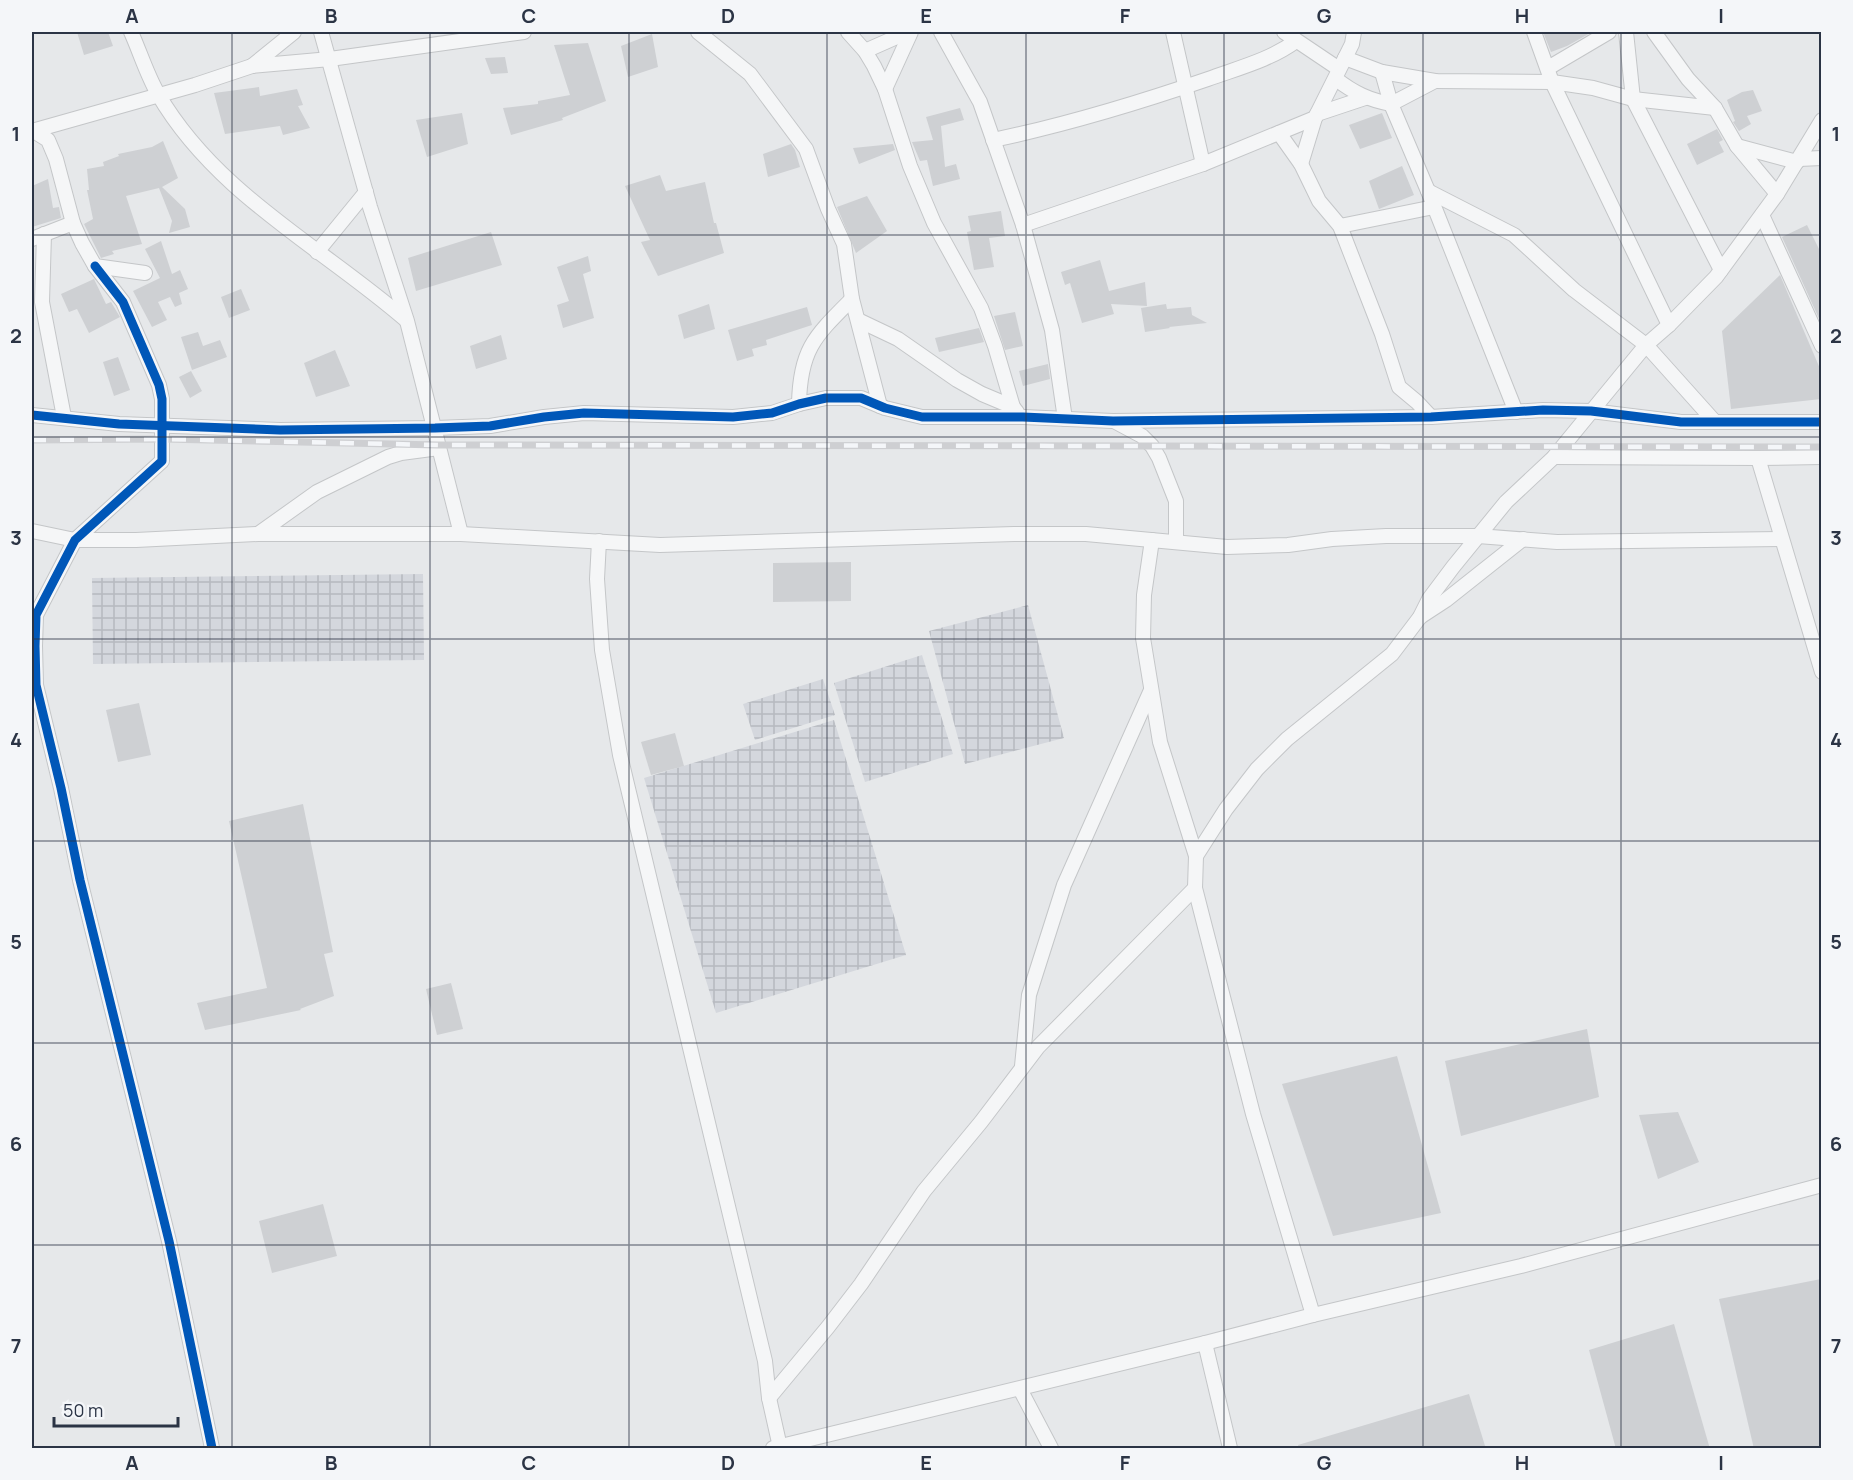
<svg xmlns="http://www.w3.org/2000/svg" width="1853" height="1480" font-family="Manrope,sans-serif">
<defs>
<pattern id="industrial-grid" width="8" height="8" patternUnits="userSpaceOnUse" patternTransform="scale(1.5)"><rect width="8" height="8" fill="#d4d7dd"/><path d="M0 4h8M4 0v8" fill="none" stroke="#b6b9bf"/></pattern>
</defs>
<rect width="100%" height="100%" fill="#e6e8ea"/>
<g fill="url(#industrial-grid)">
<path d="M423 574 424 660 93 664 92 578Z"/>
<path d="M1028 605 1064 738 965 764 929 631Z"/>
<path d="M922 655 953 754 865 782 834 683Z"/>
<path d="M823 679 835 715 755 740 743 704Z"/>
<path d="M834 720 906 955 716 1013 644 778Z"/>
</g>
<g fill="#ced0d3">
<path d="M77 32H108L113 46 84 55Z"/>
<path d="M1543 32H1592L1567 46 1551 52Z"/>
<path d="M652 34 658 67 628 77 621 46Z"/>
<path d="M588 43 606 101 562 118 563 120 511 135 503 108 538 104V101L570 95 554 45Z"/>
<path d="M505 57 508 73 491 74 485 58Z"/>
<path d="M259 87 260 96 297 89 303 105 298 106 310 128 283 135 280 126 225 134 214 93Z"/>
<path d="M1753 90 1762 111 1747 116 1751 124 1739 131 1733 122 1735 121 1727 100 1742 92Z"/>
<path d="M960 108 964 120 941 126 945 167 956 164 960 179 933 186 927 160 920 161 912 142 933 140 926 117Z"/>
<path d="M462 113 468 144 427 157 416 120Z"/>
<path d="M1382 113 1392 138 1360 149 1349 125Z"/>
<path d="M1717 129 1723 140 1719 142 1724 152 1697 165 1687 144Z"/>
<path d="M163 141 178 178 162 187 185 209 190 227 169 233 172 221 159 188 126 196 142 244 112 251 114 254 101 258 84 224 93 219 87 190H89L87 169 104 166 103 162 119 156 118 154 152 147Z"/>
<path d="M791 144 795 150 800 167 768 177 763 154Z"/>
<path d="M893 144 895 150 859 164 853 148Z"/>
<path d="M1402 166 1414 195 1379 209 1369 181Z"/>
<path d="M660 175 666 191 705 182 714 223H716L724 253 658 276 641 242 650 240 625 186Z"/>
<path d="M48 179 53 208 59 207 61 218 32 227V186Z"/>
<path d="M867 196 887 231 856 253 837 207Z"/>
<path d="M1001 211 1005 236 989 238 994 267 974 270 967 232 971 231 968 216Z"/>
<path d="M1807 225 1821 253V323L1782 237Z"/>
<path d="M491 232 502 265 416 291 408 258Z"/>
<path d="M161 241 172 274 180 270 188 289 179 293 182 304 175 307 170 297 158 302 167 320 152 327 133 291 160 278 145 249Z"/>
<path d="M588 256 591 271 583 274 594 318 563 328 557 305 569 301 557 267Z"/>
<path d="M1100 260 1109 291 1145 282 1147 306 1111 304 1114 314 1082 323 1070 283 1065 285 1061 272Z"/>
<path d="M1780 275 1821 371V399L1731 409 1722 331Z"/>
<path d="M94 279 106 304 111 302 120 317 89 333 77 309 69 312 61 294Z"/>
<path d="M241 289 250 310 229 318 221 297Z"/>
<path d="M709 304 715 329 684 339 678 315Z"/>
<path d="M1166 304 1167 309 1191 307 1192 315 1207 323 1169 327 1170 328 1145 332 1141 308Z"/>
<path d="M807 307 812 325 766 340 767 345 752 349 754 356 737 361 728 330Z"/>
<path d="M1015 312 1023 346 1005 350 994 316Z"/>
<path d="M979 328 984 342 939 352 935 338Z"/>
<path d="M198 332 203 346 220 340 227 357 192 370 181 337Z"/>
<path d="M501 335 507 359 476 369 470 346Z"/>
<path d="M335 350 350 386 316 397 304 363Z"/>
<path d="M118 357 130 390 114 396 103 362Z"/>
<path d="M1048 364 1050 379 1023 386 1019 371Z"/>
<path d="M191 371 202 391 190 398 179 377Z"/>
<path d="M851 562V601L773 602V563Z"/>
<path d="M139 703 151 755 118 762 106 710Z"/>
<path d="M675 733 684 766 651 775 641 742Z"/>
<path d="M303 804 333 952 324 954 334 996 300 1009 301 1010 205 1030 197 1003 267 988 229 821Z"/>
<path d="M451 983 463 1029 437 1035 426 989Z"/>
<path d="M1587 1029 1599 1097 1461 1136 1445 1061Z"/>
<path d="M1397 1056 1441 1213 1333 1236 1282 1084Z"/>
<path d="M1678 1112 1699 1162 1658 1179 1639 1115Z"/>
<path d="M323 1204 337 1256 272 1273 259 1221Z"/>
<path d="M1821 1279V1449H1754L1719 1299Z"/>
<path d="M1674 1324 1710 1449H1616L1589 1350Z"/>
<path d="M1469 1394 1486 1449H1299L1298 1445Z"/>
</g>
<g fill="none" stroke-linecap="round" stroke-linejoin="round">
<defs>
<g id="minor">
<path d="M131 32C140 52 147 75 158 94 216 194 322 247 406 320"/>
<path d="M321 32 370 207 407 321 461 534"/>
<path d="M698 32 750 74 806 149 828 209 844 244 852 299 880 406"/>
<path d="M848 32 865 51 874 66 885 89 910 166 934 223 981 308 995 346 1013 407"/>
<path d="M941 32 980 102 1023 225 1052 330 1065 419"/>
<path d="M1173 32 1203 164"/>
<path d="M1284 32 1339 69"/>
<path d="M1534 32 1552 82 1669 325"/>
<path d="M1626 32 1633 99 1721 270"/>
<path d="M1654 32 1688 79 1715 108 1737 146 1777 194"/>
<path d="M865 51 908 32"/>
<path d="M1345 58 1382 72 1435 81 1552 82 1593 88 1633 99 1715 108"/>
<path d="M252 66 294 32"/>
<path d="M1548 68 1609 32"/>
<path d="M1382 72 1391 104 1428 191 1516 412"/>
<path d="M1336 79C1354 93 1369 100 1391 104L1435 81"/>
<path d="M885 89 911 32"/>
<path d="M1317 114 1365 98"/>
<path d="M32 130 48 140 56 159 73 223 82 243 95 266 145 273"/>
<path d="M32 131 195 85 252 66 330 59 524 32"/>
<path d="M1279 133 1301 164 1319 201 1340 226 1382 334 1399 387 1417 402 1431 417"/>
<path d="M993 140C1065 125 1138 103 1208 79 1238 68 1270 60 1296 41"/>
<path d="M1737 146 1797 162"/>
<path d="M1799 159 1822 158"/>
<path d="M1301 164 1315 118 1352 44 1354 32"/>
<path d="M1428 191 1514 235 1574 290 1646 345 1715 422"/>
<path d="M1762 215 1822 346"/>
<path d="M1023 225 1203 164 1315 118"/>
<path d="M1340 226 1434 207"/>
<path d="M44 234 42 302 64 417"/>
<path d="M32 239 73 223"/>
<path d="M317 252 366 192"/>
<path d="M95 266 123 302 159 385 162 399V461L75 540 36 615 35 646 36 685 61 788 80 880 169 1241 212 1448"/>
<path d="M858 320 898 339 957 380 982 394 1013 407 1017 412"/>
<path d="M799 404C800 349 815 336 852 299"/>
<path d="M32 415 119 424 201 427 280 430 435 428 490 426 544 417 584 413 733 417 772 413 799 404 826 398H861L885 408 922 417H1023L1113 421 1431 417 1543 410 1591 411 1681 422H1822"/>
<path d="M1114 421 1142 436 1152 446 1159 458 1176 501V542"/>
<path d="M1554 457 1758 458 1822 457"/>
<path d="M1758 458 1822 672"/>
<path d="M32 531 75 540H136L258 534H461L660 545 1014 534H1086L1227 547 1288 545 1332 539 1386 536H1478L1557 542 1781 539"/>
<path d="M258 534 317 492 388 457 401 453 439 448"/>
<path d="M1152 540 1144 595 1143 638 1160 742 1196 856 1195 888 1253 1114 1313 1315"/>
<path d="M599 541 597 579 602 650 620 755 765 1361 769 1398 780 1447"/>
<path d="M1420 617 1446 600 1523 539"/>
<path d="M1196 856 1226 809 1257 769 1287 739 1392 654 1420 617 1429 599 1453 567 1506 502 1554 457 1646 345 1669 325 1716 277 1777 194 1822 120"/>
<path d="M1022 1066 1029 995 1064 885 1151 690"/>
<path d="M1205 1343 1230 1448"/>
<path d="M1020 1389 1051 1448"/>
<path d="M769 1398 828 1327 861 1284 924 1191 981 1122 1038 1047 1195 888"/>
<path d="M773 1448 1205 1343 1313 1315 1521 1266 1822 1185"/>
</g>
</defs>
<use href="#minor" stroke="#c4c6c8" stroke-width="16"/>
<use href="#minor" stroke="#f5f6f7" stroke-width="14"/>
<defs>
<path id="rail" d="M32 440 161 439 438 445 1822 447"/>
</defs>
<use href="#rail" stroke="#cecfd2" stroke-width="7"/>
<use href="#rail" stroke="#f4f6f9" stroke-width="4.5" stroke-dasharray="14" stroke-linecap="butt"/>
<defs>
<g id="cycleway">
<path d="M95 266 123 302 159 385 162 399V461L75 540 36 615 35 646 36 685 61 788 80 880 169 1241 212 1448"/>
<path d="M32 415 119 424 201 427 280 430 435 428 490 426 544 417 584 413 733 417 772 413 799 404 826 398H861L885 408 922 417H1023L1113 421 1431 417 1543 410 1591 411 1681 422H1822"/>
</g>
</defs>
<use href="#cycleway" stroke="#f4f6f9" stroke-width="13"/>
<use href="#cycleway" stroke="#0057b8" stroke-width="9"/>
</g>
<path fill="none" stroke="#2b3445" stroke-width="1.5" stroke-opacity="0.55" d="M232 32V1448M430 32V1448M629 32V1448M827 32V1448M1026 32V1448M1224 32V1448M1423 32V1448M1621 32V1448M32 235H1822M32 437H1822M32 639H1822M32 841H1822M32 1043H1822M32 1245H1822"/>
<rect width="1853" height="1480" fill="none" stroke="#f4f6f9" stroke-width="66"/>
<path d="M54 1417v9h124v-9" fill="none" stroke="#2b3445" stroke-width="3"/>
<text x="63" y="1417" font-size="18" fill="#2b3445" stroke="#f4f6f9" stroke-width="4.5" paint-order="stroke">50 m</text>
<rect x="33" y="33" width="1787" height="1414" fill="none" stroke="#2b3445" stroke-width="2"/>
<g font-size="20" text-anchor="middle" font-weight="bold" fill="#2b3445">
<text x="132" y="23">A</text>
<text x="331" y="23">B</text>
<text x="529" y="23">C</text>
<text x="728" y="23">D</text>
<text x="926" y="23">E</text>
<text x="1125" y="23">F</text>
<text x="1324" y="23">G</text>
<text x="1522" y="23">H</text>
<text x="1721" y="23">I</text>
<text x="16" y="141">1</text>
<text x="1836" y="141">1</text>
<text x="16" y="343">2</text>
<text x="1836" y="343">2</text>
<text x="16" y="545">3</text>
<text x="1836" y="545">3</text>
<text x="16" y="747">4</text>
<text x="1836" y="747">4</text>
<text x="16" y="949">5</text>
<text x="1836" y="949">5</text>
<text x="16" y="1151">6</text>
<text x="1836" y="1151">6</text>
<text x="16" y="1353">7</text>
<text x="1836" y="1353">7</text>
<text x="132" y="1470">A</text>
<text x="331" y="1470">B</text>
<text x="529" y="1470">C</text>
<text x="728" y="1470">D</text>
<text x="926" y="1470">E</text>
<text x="1125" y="1470">F</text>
<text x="1324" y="1470">G</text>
<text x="1522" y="1470">H</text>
<text x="1721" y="1470">I</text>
</g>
</svg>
